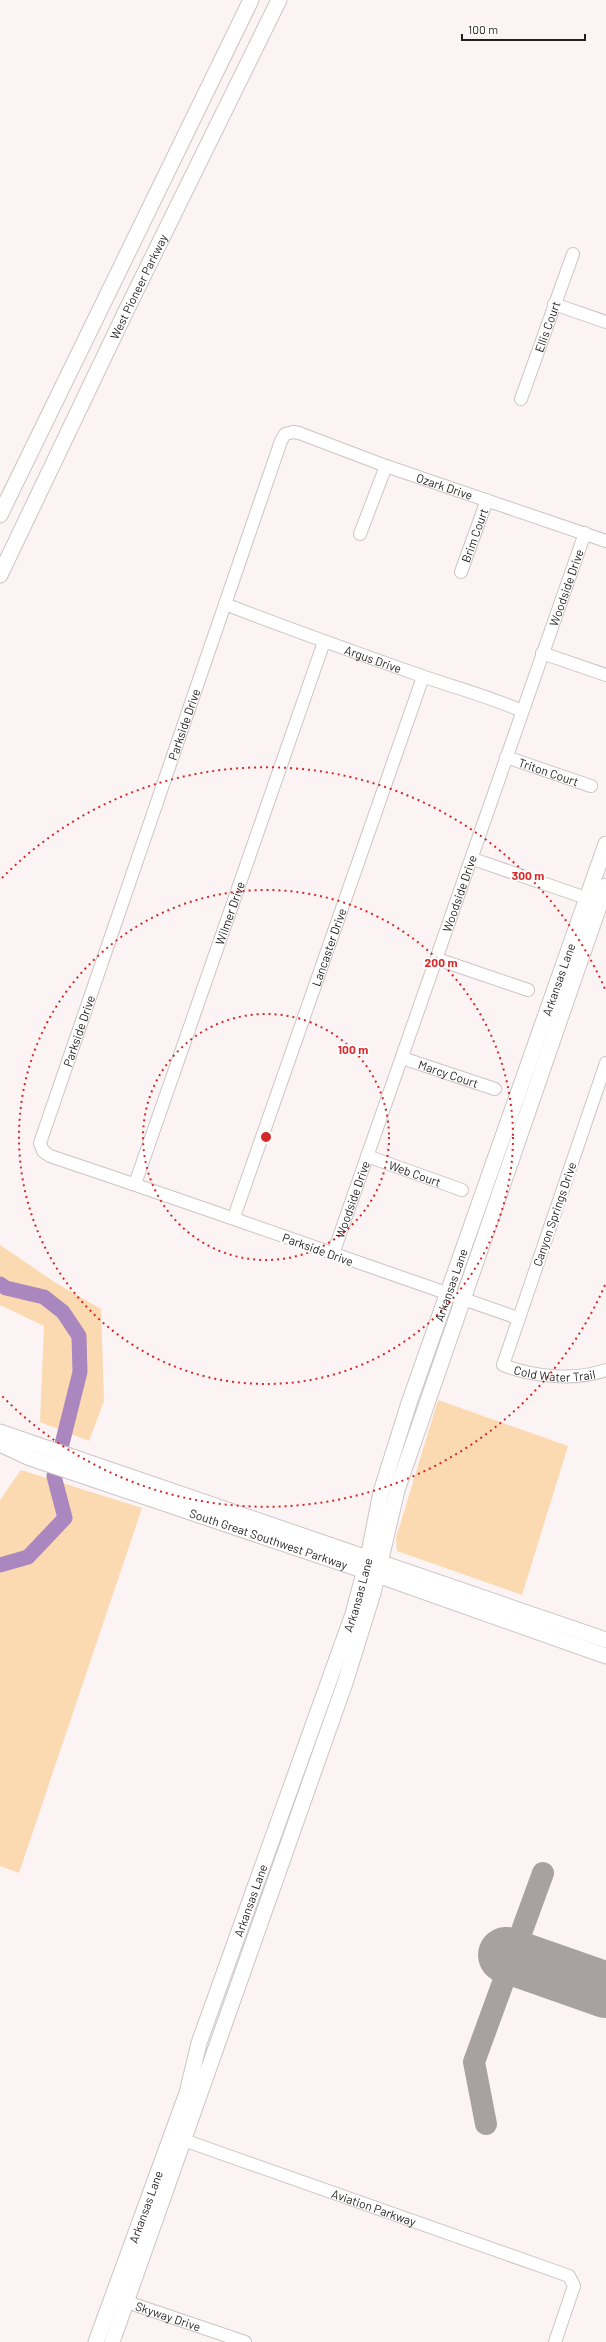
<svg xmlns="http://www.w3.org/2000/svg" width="606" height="2342" font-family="Barlow,sans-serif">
<rect width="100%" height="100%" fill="#fcf4f4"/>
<g fill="#fbdab1">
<path d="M0 1245 56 1283 101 1309 104 1401 89 1441 40 1422 44 1326 0 1305Z"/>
<path d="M438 1400 568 1446 522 1595 397 1551 396 1538Z"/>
<path d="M21 1470 142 1508 19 1873 0 1866V1500Z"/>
</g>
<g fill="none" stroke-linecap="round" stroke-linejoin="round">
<g stroke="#aa87bf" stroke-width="15">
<path d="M0 1284 6 1288 44 1297 63 1312 79 1336 80 1372 61 1448"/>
<path d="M0 1565 28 1557 65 1518 54 1476"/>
</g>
<path stroke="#a7a1a1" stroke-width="22" d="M486 2124 474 2062 543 1873"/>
<path stroke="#a7a1a1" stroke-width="56" d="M506 1955 606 1990"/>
<defs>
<g id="minor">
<path d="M554 304 606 322"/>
<path id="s1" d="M521 399 573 254"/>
<path d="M360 534 386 466"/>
<path id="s2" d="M461 572 487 500"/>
<path id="s3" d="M225 604C289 629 354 652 419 675 453 687 488 696 522 711"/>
<path d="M542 653 606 675"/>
<path id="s4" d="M506 757 591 786"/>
<path d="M473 859 595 901"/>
<path d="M437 959 528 990"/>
<path id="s5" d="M402 1058 495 1089"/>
<path id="s6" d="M606 1063 503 1365C534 1377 575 1381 606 1370"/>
<path id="s7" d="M367 1156 462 1190"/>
<path id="s8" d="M135 1184 324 642"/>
<path id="s9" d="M234 1217 423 677"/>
<path id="s10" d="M333 1254 585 533"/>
<path id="s11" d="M518 1318C362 1264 206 1208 50 1156L43 1151 40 1143 281 441 285 434 293 432 299 433 386 466 606 541"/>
<path id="s12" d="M175 2137 569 2276 574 2286 555 2342"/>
<path id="s13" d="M118 2299 245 2342"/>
</g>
<g id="major">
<path d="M0 515 251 0"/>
<path id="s14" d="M0 575 126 311 279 0"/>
<path d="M0 1432 606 1640"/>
<path id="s15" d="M0 1444 30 1458 377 1575 606 1656"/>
<path id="s16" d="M96 2342 187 2093 199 2043 353 1614 368 1558 381 1492 409 1403 606 844"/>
<path d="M112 2342 345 1683 373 1593 397 1490 606 886"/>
</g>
</defs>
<use href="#minor" stroke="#ccc4c5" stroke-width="14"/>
<use href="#major" stroke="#ccc4c5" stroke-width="17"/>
<use href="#minor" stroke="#fff" stroke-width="12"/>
<use href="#major" stroke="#fff" stroke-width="15"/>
</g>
<g fill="none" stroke="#d62828" stroke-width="2" stroke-dasharray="2 4">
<circle cx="266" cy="1137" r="123"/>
<circle cx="266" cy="1137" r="247"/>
<path d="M605 1285A370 370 0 0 1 2 1396M2 878A370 370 0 0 1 605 989"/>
</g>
<g text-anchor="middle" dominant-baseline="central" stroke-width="4" stroke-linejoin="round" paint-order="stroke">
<g font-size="12" fill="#211e1e" stroke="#fff">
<text stroke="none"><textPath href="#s14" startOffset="320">West Pioneer Parkway</textPath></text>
<text stroke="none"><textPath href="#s1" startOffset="77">Ellis Court</textPath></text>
<text stroke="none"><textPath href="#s11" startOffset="1432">Ozark Drive</textPath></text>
<text stroke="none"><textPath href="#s2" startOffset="39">Brim Court</textPath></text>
<text stroke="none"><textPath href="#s10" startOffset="706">Woodside Drive</textPath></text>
<text stroke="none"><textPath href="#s3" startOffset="158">Argus Drive</textPath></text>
<text stroke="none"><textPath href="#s11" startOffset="955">Parkside Drive</textPath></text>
<text stroke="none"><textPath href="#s4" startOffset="45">Triton Court</textPath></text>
<text stroke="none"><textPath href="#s10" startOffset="382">Woodside Drive</textPath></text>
<text stroke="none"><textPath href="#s8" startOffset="287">Wilmer Drive</textPath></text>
<text stroke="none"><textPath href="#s9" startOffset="286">Lancaster Drive</textPath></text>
<text stroke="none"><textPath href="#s16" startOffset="1440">Arkansas Lane</textPath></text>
<text stroke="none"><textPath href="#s11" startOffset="631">Parkside Drive</textPath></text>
<text stroke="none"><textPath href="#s5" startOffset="49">Marcy Court</textPath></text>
<text stroke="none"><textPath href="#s7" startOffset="51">Web Court</textPath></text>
<text stroke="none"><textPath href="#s10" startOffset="58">Woodside Drive</textPath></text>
<text transform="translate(554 1214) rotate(-71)">Canyon Springs Drive</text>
<text transform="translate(318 1249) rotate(20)">Parkside Drive</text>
<text stroke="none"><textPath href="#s16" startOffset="1116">Arkansas Lane</textPath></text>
<text stroke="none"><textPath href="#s6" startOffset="372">Cold Water Trail</textPath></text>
<text stroke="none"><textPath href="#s15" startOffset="285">South Great Southwest Parkway</textPath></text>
<text stroke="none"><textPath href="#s16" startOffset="792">Arkansas Lane</textPath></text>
<text stroke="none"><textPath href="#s16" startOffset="468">Arkansas Lane</textPath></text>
<text stroke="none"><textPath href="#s12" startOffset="211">Aviation Parkway</textPath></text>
<text stroke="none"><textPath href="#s16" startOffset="144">Arkansas Lane</textPath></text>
<text stroke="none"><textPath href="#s13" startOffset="53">Skyway Drive</textPath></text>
</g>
</g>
<circle cx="266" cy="1137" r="6" fill="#d62828" stroke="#fff" stroke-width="2"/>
<g font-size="12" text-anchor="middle" font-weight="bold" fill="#d62828" stroke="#fff" stroke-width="4" stroke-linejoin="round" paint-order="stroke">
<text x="528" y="880">300 m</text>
<text x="441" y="967">200 m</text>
<text x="353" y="1054">100 m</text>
</g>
<path d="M462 34v6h123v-6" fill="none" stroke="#211e1e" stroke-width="2"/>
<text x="468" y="34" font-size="12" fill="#211e1e" stroke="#ffffff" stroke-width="3" paint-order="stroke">100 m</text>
</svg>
